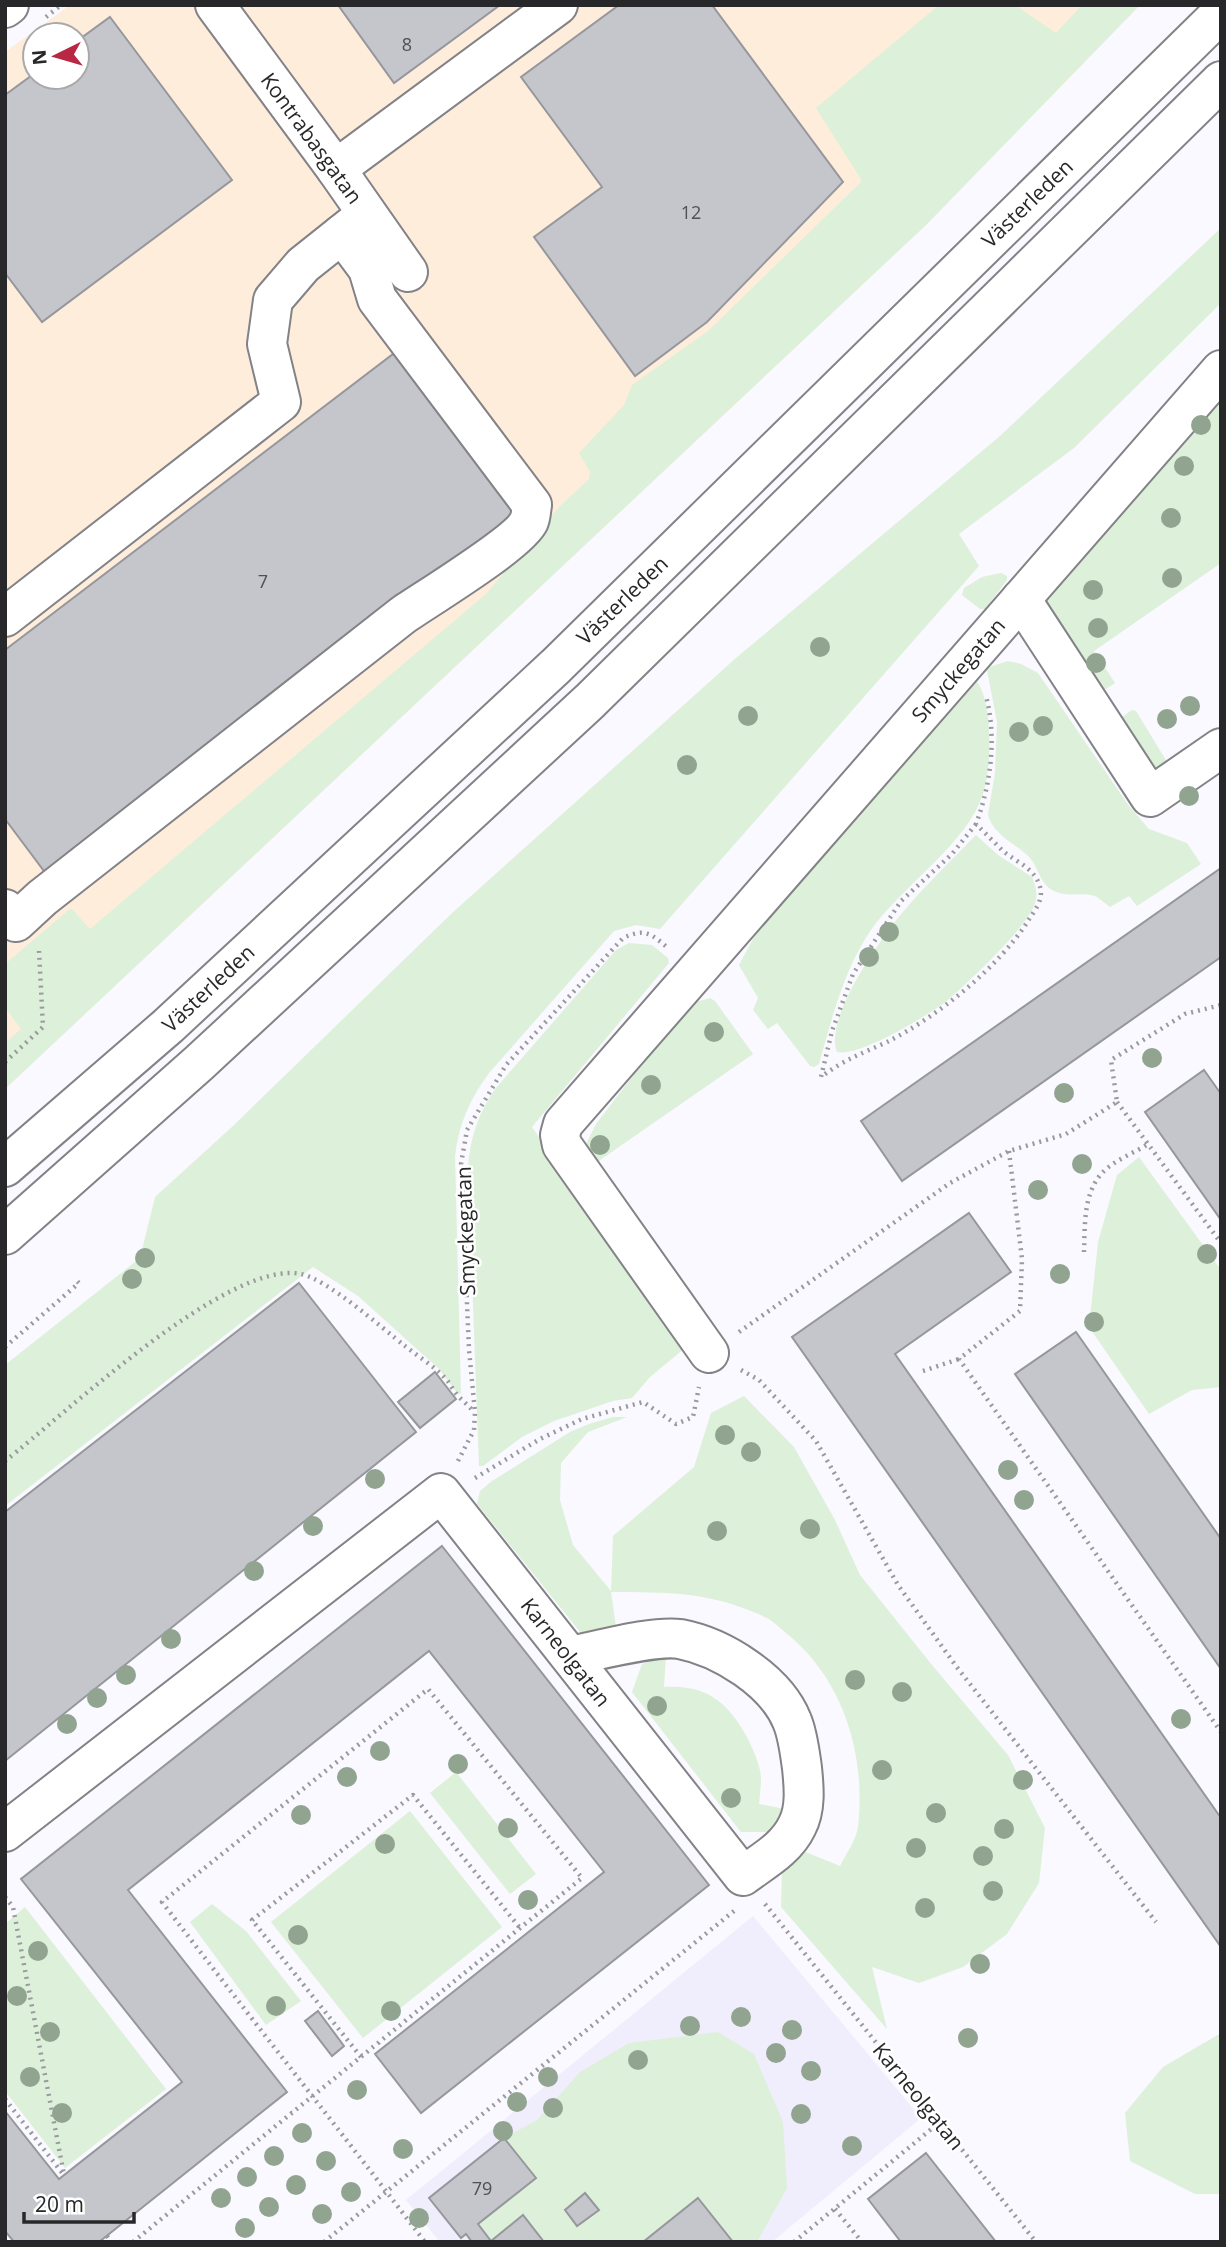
<svg xmlns="http://www.w3.org/2000/svg" width="1226" height="2247" font-family="'Open Sans',sans-serif">
<rect width="100%" height="100%" fill="#f9f9ff"/>
<path fill="#ffeddc" fill-rule="evenodd" d="M70 5H1140L926 225 5 1089V52ZM35 35H77V77H35Z"/>
<path fill="#f0eefc" d="M753 1916 921 2118 772 2242H440L406 2200Z"/>
<g fill="#ddf0d9">
<path d="M939 5H1015L1056 33 1082 5H1140L926 225 5 1089V1043L21 1029 5 1007V964L71 908 90 929 486 594 561 505 589 479 590 472 579 453 624 405 632 385 708 331 862 181 816 108Z"/>
<path d="M1221 228V303L1074 448 959 534 979 566 660 929 636 925 614 931 489 1073C470 1099 459 1123 455 1156L461 1393 458 1394 438 1368 358 1296 313 1267 5 1506V1365L140 1258 155 1197 234 1125 451 914 736 658 1000 436Z"/>
<path d="M1221 396V563L1094 651 1115 683 1106 689 1098 690 1044 608 1047 597Z"/>
<path d="M1001 573 1007 576V580L985 609H980L962 595 964 588 982 577Z"/>
<path d="M1008 661 1021 664 1038 673 1129 806 1149 829 1187 843 1201 864 1137 906 1129 896 1110 907C1106 904 1101 900 1097 897 1084 891 1067 898 1054 891 1039 884 1039 867 1029 857 1016 844 992 834 988 814L995 773 997 722 987 670 989 667Z"/>
<path d="M975 679C986 692 988 714 989 730 990 750 989 774 983 794 967 844 902 886 871 930 844 969 832 1018 819 1064L814 1067 810 1066 777 1023 768 1029 753 1010 758 998 739 965 759 928Z"/>
<path d="M1132 710 1136 711 1167 762 1166 765 1154 769 1120 725 1122 717Z"/>
<path d="M976 835 998 855 1032 877C1036 886 1038 894 1035 903 1028 927 965 986 944 1003 925 1017 859 1057 837 1052 824 1020 877 944 898 918 922 888 950 862 976 835Z"/>
<path d="M629 943 652 945 668 958 669 963 532 1127 685 1348 650 1377 632 1398 613 1401 554 1421 522 1437 483 1466H479L468 1168C470 1138 478 1114 495 1089L616 950Z"/>
<path d="M710 998 715 1001 753 1054 590 1167 584 1148 596 1124 684 1009 696 1002Z"/>
<path d="M1139 1157 1221 1270V1387L1192 1390 1149 1414 1089 1327 1098 1242 1117 1175Z"/>
<path d="M744 1396 794 1447 835 1520 860 1575 932 1665 1008 1755 1045 1828 1039 1883 1007 1934 963 1967 919 1983 872 1967 887 2029 781 1907 782 1870 803 1851 840 1866C846 1854 856 1840 858 1827 866 1758 845 1684 792 1638 784 1632 776 1623 767 1618 713 1592 669 1592 611 1592L616 1627 581 1633 477 1504 480 1491 492 1481 570 1432 589 1424 613 1417H627L588 1432 561 1463 560 1500 573 1545 611 1591 613 1536 694 1467 711 1413Z"/>
<path d="M666 1655 664 1687C708 1684 730 1704 749 1741 754 1752 760 1765 761 1777 761 1786 760 1795 759 1804L785 1809 771 1832H741L632 1692 642 1664Z"/>
<path d="M456 1772 536 1874 510 1894 430 1793Z"/>
<path d="M410 1811 502 1927 363 2038 271 1922Z"/>
<path d="M212 1904 246 1931 301 2001 266 2025 190 1922Z"/>
<path d="M25 1907 166 2089 65 2168 5 2091V1924Z"/>
<path d="M718 2032 754 2054 783 2122 787 2188 757 2242H733L698 2198 643 2242H544L523 2215 491 2241 478 2224 535 2178 504 2138 537 2120 580 2072 629 2043Z"/>
<path d="M1221 2033V2194H1195L1130 2161 1125 2113 1163 2067Z"/>
</g>
<g fill="#c5c6cb" stroke="#96979c" stroke-width="2">
<path d="M338 5H500L394 83Z"/>
<path d="M619 5H712L843 182 707 322 635 376 534 237 602 187 521 77Z"/>
<path d="M110 17 232 180 42 322 5 273V95L35 73V77H77V41Z"/>
<path d="M397 351 519 511 47 875 5 819V650Z"/>
<path d="M1221 868V957L902 1181 861 1121Z"/>
<path d="M1204 1070 1221 1094V1220L1145 1112Z"/>
<path d="M969 1213 1011 1272 895 1354 1221 1818V1947L792 1337Z"/>
<path d="M299 1283 416 1432 5 1761V1512Z"/>
<path d="M1076 1332 1221 1539V1669L1015 1374Z"/>
<path d="M435 1372 456 1399 420 1428 398 1402Z"/>
<path d="M442 1546 709 1885 421 2113 375 2054 604 1872 429 1651 128 1890 287 2092 99 2242H14L5 2231V2111L59 2179 182 2082 21 1879Z"/>
<path d="M318 2011 344 2046 332 2056 305 2021Z"/>
<path d="M504 2138 536 2178 478 2224 491 2241 523 2215 544 2242H472L466 2234 461 2238 429 2198Z"/>
<path d="M926 2153 996 2242H901L868 2199Z"/>
<path d="M585 2193 599 2210 577 2226 565 2210Z"/>
<path d="M698 2198 733 2242H643Z"/>
</g>
<g fill="none" stroke-linecap="round" stroke-linejoin="round">
<defs>
<g id="minor">
<path d="M215 5 336 169 408 272"/>
<path d="M5 8 9 5"/>
<path d="M336 169 558 5"/>
<path d="M1021 599 1150 797 1221 748"/>
<path d="M5 617 281 402 267 344 273 300 303 265 367 214"/>
<path d="M5 909 16 922 42 898 403 615C426 599 520 542 529 521 531 517 531 510 532 505L377 299 368 269 342 234"/>
<path d="M709 1353 562 1145 560 1135 563 1124 1221 370"/>
<path d="M5 1832 441 1493 743 1876C763 1861 786 1849 797 1826 806 1809 804 1787 802 1768 800 1754 798 1735 792 1721 776 1681 722 1647 680 1639 654 1635 597 1651 570 1656"/>
</g>
<g id="highway">
<path d="M5 1167 168 1026 556 666 1221 13"/>
<path d="M5 1235 199 1063 590 701 1221 81"/>
</g>
</defs>
<use href="#minor" stroke="#828287" stroke-width="42"/>
<use href="#highway" stroke="#828287" stroke-width="42"/>
<g stroke="#9a9a9e" stroke-width="4.5" stroke-dasharray="2 5" stroke-linecap="butt">
<path d="M46 17 61 5"/>
<path d="M976 824 952 854 901 901 853 974 832 1031 821 1077C845 1059 861 1054 887 1042 937 1017 998 968 1028 921 1034 911 1044 900 1040 887 1035 868 1016 862 1003 851 994 842 985 833 976 824 991 784 997 737 986 696"/>
<path d="M5 1062 43 1027 39 951"/>
<path d="M1117 1102 1221 1243"/>
<path d="M1009 1151 1022 1259 1020 1311 959 1359 1221 1732"/>
<path d="M1084 1252C1085 1226 1083 1194 1102 1173 1113 1161 1134 1153 1148 1144"/>
<path d="M739 1332 950 1183 1009 1151 1066 1134 1117 1102 1111 1060 1185 1014 1221 1005"/>
<path d="M5 1347 79 1283 74 1278"/>
<path d="M741 1370 759 1380 816 1441 898 1585 956 1666 1156 1922"/>
<path d="M923 1371 959 1359"/>
<path d="M5 1461C64 1415 228 1259 301 1274 327 1279 382 1328 405 1346 419 1357 435 1367 447 1380 451 1385 454 1392 459 1397 464 1402 469 1406 474 1412"/>
<path d="M458 1461 474 1430 475 1412 469 1350 461 1164 467 1130 506 1065 623 938C645 928 650 933 668 948"/>
<path d="M475 1478 540 1439 582 1419 643 1402 676 1424 693 1417 699 1387"/>
<path d="M5 1897 13 1907 64 2175"/>
<path d="M765 1904 1036 2242"/>
<path d="M361 2057 252 1920 413 1795 520 1928"/>
<path d="M5 2099 63 2174"/>
<path d="M835 2209 862 2242"/>
<path d="M107 2236 111 2242"/>
<path d="M133 2242C283 2120 432 1999 582 1878L428 1689 162 1902C249 2016 338 2128 425 2242"/>
<path d="M324 2242 734 1911"/>
<path d="M794 2242 940 2122"/>
</g>
<use href="#minor" stroke="#fff" stroke-width="38"/>
<use href="#highway" stroke="#fff" stroke-width="38"/>
</g>
<g fill="#91a490">
<circle cx="1201" cy="425" r="10"/>
<circle cx="1184" cy="466" r="10"/>
<circle cx="1171" cy="518" r="10"/>
<circle cx="1172" cy="578" r="10"/>
<circle cx="1093" cy="590" r="10"/>
<circle cx="1098" cy="628" r="10"/>
<circle cx="820" cy="647" r="10"/>
<circle cx="1096" cy="663" r="10"/>
<circle cx="1190" cy="706" r="10"/>
<circle cx="748" cy="716" r="10"/>
<circle cx="1167" cy="719" r="10"/>
<circle cx="1043" cy="726" r="10"/>
<circle cx="1019" cy="732" r="10"/>
<circle cx="687" cy="765" r="10"/>
<circle cx="1189" cy="796" r="10"/>
<circle cx="889" cy="932" r="10"/>
<circle cx="869" cy="957" r="10"/>
<circle cx="714" cy="1032" r="10"/>
<circle cx="1152" cy="1058" r="10"/>
<circle cx="651" cy="1085" r="10"/>
<circle cx="1064" cy="1093" r="10"/>
<circle cx="600" cy="1145" r="10"/>
<circle cx="1082" cy="1164" r="10"/>
<circle cx="1038" cy="1190" r="10"/>
<circle cx="1207" cy="1254" r="10"/>
<circle cx="145" cy="1258" r="10"/>
<circle cx="1060" cy="1274" r="10"/>
<circle cx="132" cy="1279" r="10"/>
<circle cx="1094" cy="1322" r="10"/>
<circle cx="725" cy="1435" r="10"/>
<circle cx="751" cy="1452" r="10"/>
<circle cx="1008" cy="1470" r="10"/>
<circle cx="375" cy="1479" r="10"/>
<circle cx="1024" cy="1500" r="10"/>
<circle cx="313" cy="1526" r="10"/>
<circle cx="810" cy="1529" r="10"/>
<circle cx="717" cy="1531" r="10"/>
<circle cx="254" cy="1571" r="10"/>
<circle cx="171" cy="1639" r="10"/>
<circle cx="126" cy="1675" r="10"/>
<circle cx="855" cy="1680" r="10"/>
<circle cx="902" cy="1692" r="10"/>
<circle cx="97" cy="1698" r="10"/>
<circle cx="657" cy="1706" r="10"/>
<circle cx="1181" cy="1719" r="10"/>
<circle cx="67" cy="1724" r="10"/>
<circle cx="380" cy="1751" r="10"/>
<circle cx="458" cy="1764" r="10"/>
<circle cx="882" cy="1770" r="10"/>
<circle cx="347" cy="1777" r="10"/>
<circle cx="1023" cy="1780" r="10"/>
<circle cx="731" cy="1798" r="10"/>
<circle cx="936" cy="1813" r="10"/>
<circle cx="301" cy="1815" r="10"/>
<circle cx="508" cy="1828" r="10"/>
<circle cx="1004" cy="1829" r="10"/>
<circle cx="385" cy="1844" r="10"/>
<circle cx="916" cy="1848" r="10"/>
<circle cx="983" cy="1856" r="10"/>
<circle cx="993" cy="1891" r="10"/>
<circle cx="528" cy="1900" r="10"/>
<circle cx="925" cy="1908" r="10"/>
<circle cx="298" cy="1935" r="10"/>
<circle cx="38" cy="1951" r="10"/>
<circle cx="980" cy="1964" r="10"/>
<circle cx="17" cy="1996" r="10"/>
<circle cx="276" cy="2006" r="10"/>
<circle cx="391" cy="2011" r="10"/>
<circle cx="741" cy="2017" r="10"/>
<circle cx="690" cy="2026" r="10"/>
<circle cx="792" cy="2030" r="10"/>
<circle cx="50" cy="2032" r="10"/>
<circle cx="968" cy="2038" r="10"/>
<circle cx="776" cy="2053" r="10"/>
<circle cx="638" cy="2060" r="10"/>
<circle cx="811" cy="2071" r="10"/>
<circle cx="30" cy="2077" r="10"/>
<circle cx="548" cy="2077" r="10"/>
<circle cx="357" cy="2090" r="10"/>
<circle cx="517" cy="2102" r="10"/>
<circle cx="553" cy="2108" r="10"/>
<circle cx="62" cy="2113" r="10"/>
<circle cx="801" cy="2114" r="10"/>
<circle cx="503" cy="2131" r="10"/>
<circle cx="302" cy="2133" r="10"/>
<circle cx="852" cy="2146" r="10"/>
<circle cx="403" cy="2149" r="10"/>
<circle cx="274" cy="2156" r="10"/>
<circle cx="326" cy="2161" r="10"/>
<circle cx="247" cy="2177" r="10"/>
<circle cx="296" cy="2185" r="10"/>
<circle cx="351" cy="2192" r="10"/>
<circle cx="221" cy="2198" r="10"/>
<circle cx="269" cy="2207" r="10"/>
<circle cx="322" cy="2214" r="10"/>
<circle cx="419" cy="2218" r="10"/>
<circle cx="245" cy="2228" r="10"/>
</g>
<g text-anchor="middle" dominant-baseline="central" stroke-width="5" stroke-linejoin="round" paint-order="stroke">
<g font-size="18" fill="#4f5052">
<text x="407" y="44">8</text>
<text x="691" y="212">12</text>
<text x="263" y="581">7</text>
<text x="482" y="2188">79</text>
</g>
<g font-size="21" fill="#28282a" stroke="#fff">
<text transform="translate(312 138) rotate(54)">Kontrabasgatan</text>
<text transform="translate(1027 203) rotate(-44)">Västerleden</text>
<text transform="translate(622 600) rotate(-44)">Västerleden</text>
<text transform="translate(958 670) rotate(-49)">Smyckegatan</text>
<text transform="translate(208 988) rotate(-43)">Västerleden</text>
<text transform="translate(465 1231) rotate(-92)">Smyckegatan</text>
<text transform="translate(566 1652) rotate(52)">Karneolgatan</text>
<text transform="translate(919 2096) rotate(51)">Karneolgatan</text>
</g>
</g>
<rect width="1226" height="2247" fill="none" stroke="#28282a" stroke-width="14"/>
<g transform="translate(56 56) rotate(265)"><circle r="33" fill="#ffffff" stroke="#a9a9aa" stroke-width="2"/>
<path d="M0-5L12 26L0 18L-12 26Z" fill="#b82743"/>
<text y="-10" font-size="19" font-weight="bold" text-anchor="middle" fill="#28282a">N</text>
</g>
<path d="M24 2212v10h110v-10" fill="none" stroke="#28282a" stroke-width="3.5"/>
<text x="35" y="2212" font-size="21" fill="#28282a" stroke="#ffffff" stroke-width="5" paint-order="stroke">20 m</text>
</svg>
